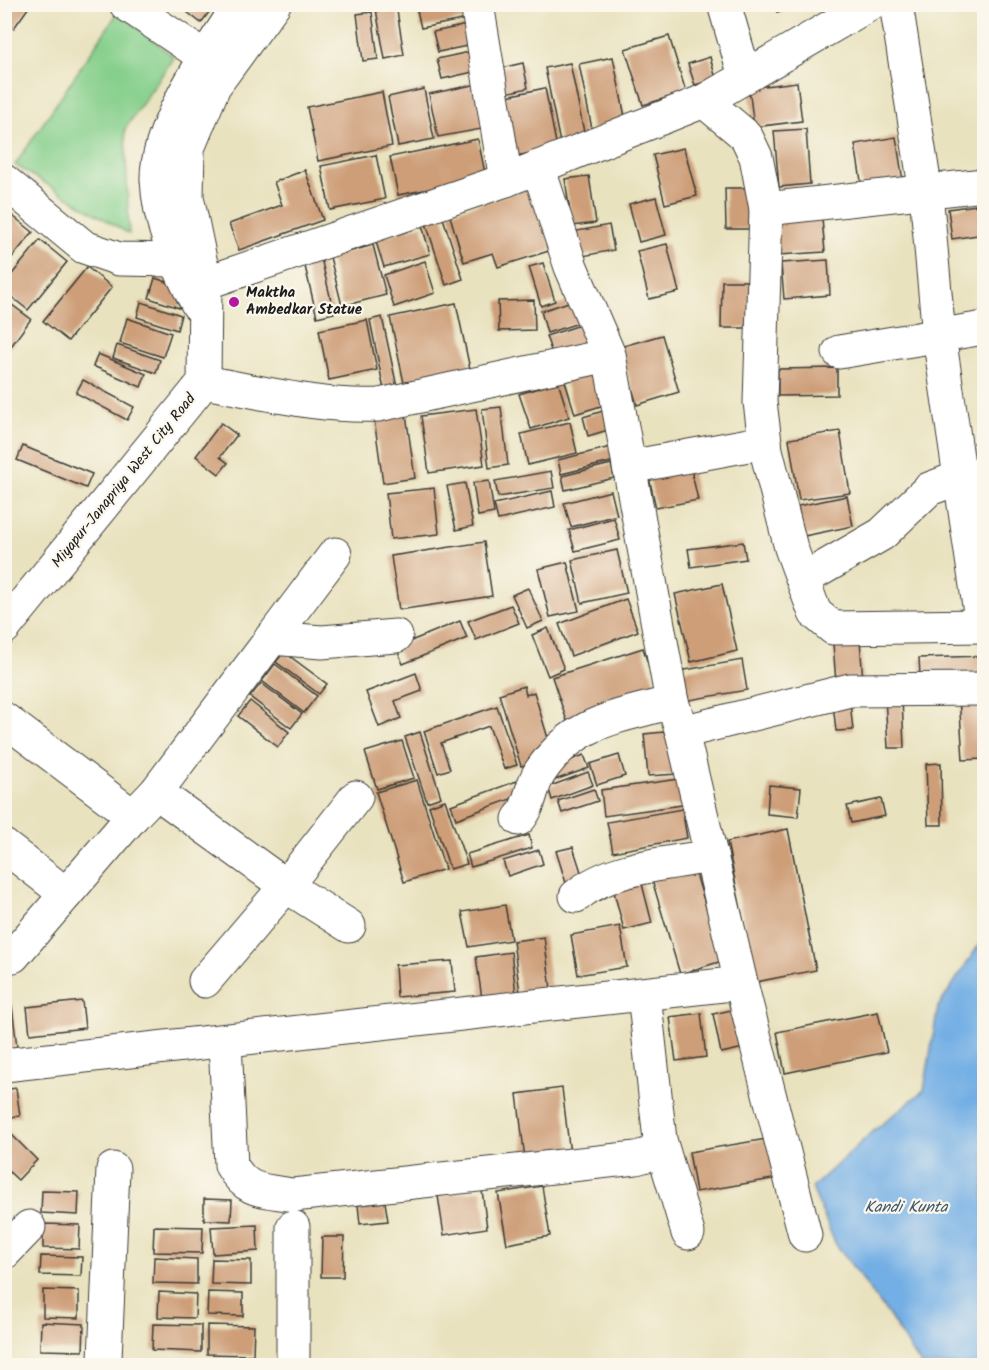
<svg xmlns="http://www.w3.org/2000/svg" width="989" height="1370" font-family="Kalam,sans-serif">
<rect width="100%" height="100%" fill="#fbf7ec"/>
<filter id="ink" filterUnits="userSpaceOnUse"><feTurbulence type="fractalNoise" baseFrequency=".0167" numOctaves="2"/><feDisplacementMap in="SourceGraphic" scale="12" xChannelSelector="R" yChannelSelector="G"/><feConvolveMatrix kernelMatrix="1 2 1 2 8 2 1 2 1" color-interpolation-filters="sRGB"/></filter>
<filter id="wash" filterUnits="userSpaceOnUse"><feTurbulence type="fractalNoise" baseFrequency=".008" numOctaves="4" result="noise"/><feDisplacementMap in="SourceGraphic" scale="24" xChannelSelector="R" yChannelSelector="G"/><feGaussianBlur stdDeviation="1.35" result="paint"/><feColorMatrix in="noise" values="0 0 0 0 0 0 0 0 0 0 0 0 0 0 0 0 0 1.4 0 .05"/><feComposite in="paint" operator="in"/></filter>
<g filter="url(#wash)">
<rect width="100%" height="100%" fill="#e9e2bf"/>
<path fill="#85cf8b" stroke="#507654" stroke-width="1.5" d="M118 12 174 57 125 129 129 234 15 165Z"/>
<path fill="#73afe5" stroke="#486680" stroke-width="1.5" d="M984 937V1365H921L888 1314 835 1243 812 1188 871 1133 924 1090 938 1007Z"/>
<g id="blocks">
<g fill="#cd9e78">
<path d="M4 4H31L14 28 4 21Z"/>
<path d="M177 4H215L201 23Z"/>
<path d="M375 4H396L404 55 385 59Z"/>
<path d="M775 4H804V5L777 12Z"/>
<path d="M464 5 467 19 421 28 416 6Z"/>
<path d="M372 12 378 59 363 61 357 14Z"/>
<path d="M467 25 472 45 438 52 433 32Z"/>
<path d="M669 36 686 92 643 105 625 49Z"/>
<path d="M469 52 473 72 442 79 437 59Z"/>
<path d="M613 57 626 122 592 129 579 64Z"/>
<path d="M710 57 716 79 695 85 688 64Z"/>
<path d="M523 63 528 88 498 95 493 70Z"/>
<path d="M570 63 585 137 560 143 545 68Z"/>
<path d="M797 82 802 121 754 127 749 88Z"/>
<path d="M478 84 487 128 438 137 429 94Z"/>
<path d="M545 88 557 148 510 157 498 98Z"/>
<path d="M424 89 434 139 398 146 388 97Z"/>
<path d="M382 92 392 146 318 161 307 107Z"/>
<path d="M806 129 810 184 779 187 774 131Z"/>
<path d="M896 137 903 181 862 187 855 144Z"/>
<path d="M478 139 486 178 398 195 390 157Z"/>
<path d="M684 148 697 196 665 204 653 155Z"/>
<path d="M376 155 385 199 330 210 321 166Z"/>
<path d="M305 170 323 220 239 250 229 224 282 205 274 182Z"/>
<path d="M589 176 596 223 572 226 565 179Z"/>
<path d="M532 187 552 250 498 267 493 253 464 262 449 213Z"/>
<path d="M725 188H759V229H726Z"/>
<path d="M656 197 666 235 639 242 629 204Z"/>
<path d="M984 204V234L952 239 948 209Z"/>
<path d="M4 209 33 232 4 267Z"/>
<path d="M441 212 463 279 446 285 424 217Z"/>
<path d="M822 219 825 252 778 255 775 222Z"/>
<path d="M422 225 430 254 384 267 375 239Z"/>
<path d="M609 225 614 250 578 257 572 232Z"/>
<path d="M40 240 67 262 28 310 4 291V284Z"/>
<path d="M667 244 679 292 649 299 637 251Z"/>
<path d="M373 245 386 295 342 306 330 257Z"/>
<path d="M321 258 334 313 317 317 304 262Z"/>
<path d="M828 260 830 295 784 299 781 263Z"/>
<path d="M425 261 435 293 394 307 384 275Z"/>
<path d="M543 263 555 301 541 306 529 267Z"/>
<path d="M87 267 112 287 68 341 43 321Z"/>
<path d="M155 278 185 288 179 308 149 298Z"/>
<path d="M722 281H757L756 328H721Z"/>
<path d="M4 299 31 319 4 356Z"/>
<path d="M534 300 535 330 499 331 498 301Z"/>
<path d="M575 300 582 322 547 333 541 311Z"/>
<path d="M141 302 181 315 177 330 137 317Z"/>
<path d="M456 303 470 369 404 383 390 317Z"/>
<path d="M382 317 397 387 384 390 370 320Z"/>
<path d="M127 318 171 333 163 357 120 343Z"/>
<path d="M367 320 377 370 329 380 319 330Z"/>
<path d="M587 323 595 345 554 359 546 336Z"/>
<path d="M662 335 679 392 637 405 620 347Z"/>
<path d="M117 345 160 360 156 373 113 358Z"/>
<path d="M98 354 146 374 141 387 93 366Z"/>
<path d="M606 365 617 401 575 414 564 378Z"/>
<path d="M837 368V395L778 396V369Z"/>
<path d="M83 380 134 407 127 420 76 393Z"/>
<path d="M558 382 569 417 531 429 519 394Z"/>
<path d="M501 407 508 465 489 468 482 409Z"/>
<path d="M613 408 618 427 588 436 583 417Z"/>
<path d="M476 409 484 465 429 473 421 416Z"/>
<path d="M406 414 415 478 383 483 374 418Z"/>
<path d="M570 422 577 453 528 465 521 434Z"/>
<path d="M221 423 237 435 220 457 228 463 219 474 196 456Z"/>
<path d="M840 431 850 493 799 500 789 439Z"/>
<path d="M984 444V464L978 465 975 446Z"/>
<path d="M23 446 92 474 86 488 17 460Z"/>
<path d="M615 446 619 460 561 474 558 460Z"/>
<path d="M689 460 698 500 656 508 647 469Z"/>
<path d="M611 464 614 478 565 490 562 476Z"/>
<path d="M551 471 554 488 498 497 495 481Z"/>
<path d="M489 481 494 513 478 516 473 483Z"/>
<path d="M465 483 473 526 456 530 447 486Z"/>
<path d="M434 488 439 534 391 539 386 493Z"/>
<path d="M552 491 555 507 498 520 494 504Z"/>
<path d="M611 491 617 515 571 527 564 503Z"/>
<path d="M847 496 853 526 804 536 798 506Z"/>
<path d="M614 518 620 540 575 551 569 530Z"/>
<path d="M484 542 492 596 399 610 391 556Z"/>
<path d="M743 542 746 559 691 567 688 549Z"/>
<path d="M617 550 627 593 582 603 572 560Z"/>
<path d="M567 562 579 611 550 617 538 569Z"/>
<path d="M722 584 737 651 691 662 675 594Z"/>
<path d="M528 588 543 621 527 628 512 595Z"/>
<path d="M626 599 638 631 571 656 559 624Z"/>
<path d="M511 605 519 623 476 640 468 621Z"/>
<path d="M460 621 467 638 403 664 396 647Z"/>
<path d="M548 628 564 669 548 676 532 635Z"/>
<path d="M860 640 863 681 836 683 833 643Z"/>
<path d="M643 648 657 692 567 721 552 677Z"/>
<path d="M284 652 327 684 319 694 276 662Z"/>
<path d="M984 656V675L920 676 919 658Z"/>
<path d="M742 660 747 690 678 702 673 672Z"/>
<path d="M275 664 317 696 304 713 262 681Z"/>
<path d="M416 673 422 691 395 701 401 718 379 727 366 692Z"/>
<path d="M261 683 302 714 291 728 250 697Z"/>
<path d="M524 686 526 695 534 692 551 748 538 761 521 766 499 694Z"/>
<path d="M959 696H979L982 759 963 760Z"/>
<path d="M885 697H902L904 748H888Z"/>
<path d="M250 701 289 732 278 747 238 716Z"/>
<path d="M850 702 853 730 836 731 833 704Z"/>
<path d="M497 706 517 765 504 769 489 726 441 743 450 769 438 773 424 731Z"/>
<path d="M674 731 678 774 648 776 644 734Z"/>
<path d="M420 732 441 797 427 802 405 737Z"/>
<path d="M402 741 414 778 377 789 365 752Z"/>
<path d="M584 755 589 768 552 781 547 769Z"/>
<path d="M619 755 625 776 597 785 590 764Z"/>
<path d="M941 763 942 825H928L926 764Z"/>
<path d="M588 772 593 785 552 800 548 787Z"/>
<path d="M686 778 689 804 604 816 601 790Z"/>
<path d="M417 780 445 869 404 882 376 792Z"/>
<path d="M517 781 522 795 456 819 451 805Z"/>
<path d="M769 785 801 788 798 817 767 814Z"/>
<path d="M594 789 598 801 562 813 558 801Z"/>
<path d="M881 799 885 816 851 823 847 806Z"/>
<path d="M445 800 467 864 450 869 429 806Z"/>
<path d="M682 809 687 838 613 852 607 822Z"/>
<path d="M788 829 816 970 756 982 727 842Z"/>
<path d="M529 835 532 848 471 867 467 854Z"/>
<path d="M573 847 583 878 566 883 556 851Z"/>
<path d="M539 850 543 864 508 876 503 861Z"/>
<path d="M694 867 722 961 680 974 652 880Z"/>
<path d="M641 880 652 923 624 930 613 888Z"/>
<path d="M505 905 511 940 469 947 462 912Z"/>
<path d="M620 926 627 967 578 975 571 935Z"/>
<path d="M544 937 551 989 520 993 513 941Z"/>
<path d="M511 952 516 994 482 999 476 957Z"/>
<path d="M452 961 455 992 397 997 395 965Z"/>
<path d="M82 1001 85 1028 30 1034 27 1007Z"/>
<path d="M4 1006H12L17 1047 4 1048Z"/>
<path d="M745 1007 753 1046 721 1053 713 1014Z"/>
<path d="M878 1012 887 1052 785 1073 777 1032Z"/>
<path d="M701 1013 706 1057 676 1061 670 1017Z"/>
<path d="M16 1088 20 1116 4 1118V1090Z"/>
<path d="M562 1088 570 1154 525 1159 517 1094Z"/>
<path d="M7 1130 37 1160 18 1180 4 1167Z"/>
<path d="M772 1138 778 1178 696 1192 689 1152Z"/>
<path d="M542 1186 550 1236 507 1244 498 1193Z"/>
<path d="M482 1190 487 1228 444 1235 438 1196Z"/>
<path d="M42 1191 79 1192 78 1215 41 1213Z"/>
<path d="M204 1199 232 1200 231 1221 204 1220Z"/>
<path d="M385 1202 388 1221 360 1224 358 1205Z"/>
<path d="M43 1224 80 1225 79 1249 43 1248Z"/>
<path d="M257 1225 258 1251 213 1254 211 1227Z"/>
<path d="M154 1226 203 1227 202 1253 153 1252Z"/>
<path d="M322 1237H344L343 1277H321Z"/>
<path d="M41 1256 82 1257 81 1276 40 1275Z"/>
<path d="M154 1257 197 1259V1284L153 1283Z"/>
<path d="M212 1259 251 1260V1285L211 1284Z"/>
<path d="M43 1290 79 1291V1318L43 1317Z"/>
<path d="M159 1292 196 1294 195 1318 158 1317Z"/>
<path d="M208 1292 243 1293V1316L207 1315Z"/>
<path d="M41 1322 84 1324 83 1351 40 1350Z"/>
<path d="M153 1324 201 1325V1352L152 1350Z"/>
<path d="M207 1325 254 1326 253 1355 207 1354Z"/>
</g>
</g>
</g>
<g filter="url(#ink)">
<use href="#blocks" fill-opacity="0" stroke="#3b3a34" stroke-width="1.5"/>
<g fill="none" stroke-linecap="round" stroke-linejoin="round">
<defs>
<g id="minor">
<path d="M126 4 205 57"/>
<path d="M477 4 506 180"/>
<path d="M724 4 745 76"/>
<path d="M896 4 926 193 939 336 982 626"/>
<path d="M704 101 746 136 756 157 766 209 760 402 766 450 791 548 815 613 833 628 984 626"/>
<path d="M538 167 571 267 609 355 672 702 682 732 741 983 805 1235"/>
<path d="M4 181 84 247 119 259 176 260"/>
<path d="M766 209 984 185"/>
<path d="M205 283 506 180 704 101 870 4"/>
<path d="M198 305C177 266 159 224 157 180 155 128 212 47 240 4"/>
<path d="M839 352 984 328"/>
<path d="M204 382C261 392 321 408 379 405L609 355"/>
<path d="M629 467 765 442"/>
<path d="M804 579 882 534 929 489 961 477 984 474"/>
<path d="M4 628 204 382 205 283 187 197 188 148 214 86 274 4"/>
<path d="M271 638 322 642 396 636"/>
<path d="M4 719 133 816 156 792 335 554"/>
<path d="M682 732 850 690 984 689"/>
<path d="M156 792 286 886 349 926"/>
<path d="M519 819C531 806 530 787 540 772 575 720 616 718 672 702"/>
<path d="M4 846 66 894"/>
<path d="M576 896C612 866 667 864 711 856"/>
<path d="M13 956 133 816"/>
<path d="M205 981 286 886 356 797"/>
<path d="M225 1042 231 1165C247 1193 263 1190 293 1195L636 1158 654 1153 660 1140 644 994"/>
<path d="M4 1065 741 983"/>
<path d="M660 1140 688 1233"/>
<path d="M293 1227V1366"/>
<path d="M4 1253 29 1227"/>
<path d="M108 1366 105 1359 113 1169"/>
</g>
</defs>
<use href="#minor" stroke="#3b3a34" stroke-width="35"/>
<use href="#minor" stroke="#fff" stroke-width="33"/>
</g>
</g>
<circle fill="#b5179e" stroke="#fbf7ec" stroke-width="2" cx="234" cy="302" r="6"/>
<g text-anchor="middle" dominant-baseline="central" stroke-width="4.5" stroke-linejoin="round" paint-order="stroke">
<g font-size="15" font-weight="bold" fill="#1c1c1c" stroke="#fbf7ec" text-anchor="start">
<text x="246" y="293">Maktha<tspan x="246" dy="17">Ambedkar Statue</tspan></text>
</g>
<g font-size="15" fill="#1c1c1c" stroke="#fbf7ec">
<text transform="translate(124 481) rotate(-51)">Miyapur-Janapriya West City Road</text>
</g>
<g font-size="16" font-style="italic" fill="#3f576c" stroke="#fbf7ec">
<text x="906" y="1207">Kandi Kunta</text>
</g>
</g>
<rect width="989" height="1370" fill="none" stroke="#fbf7ec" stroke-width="24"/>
</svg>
